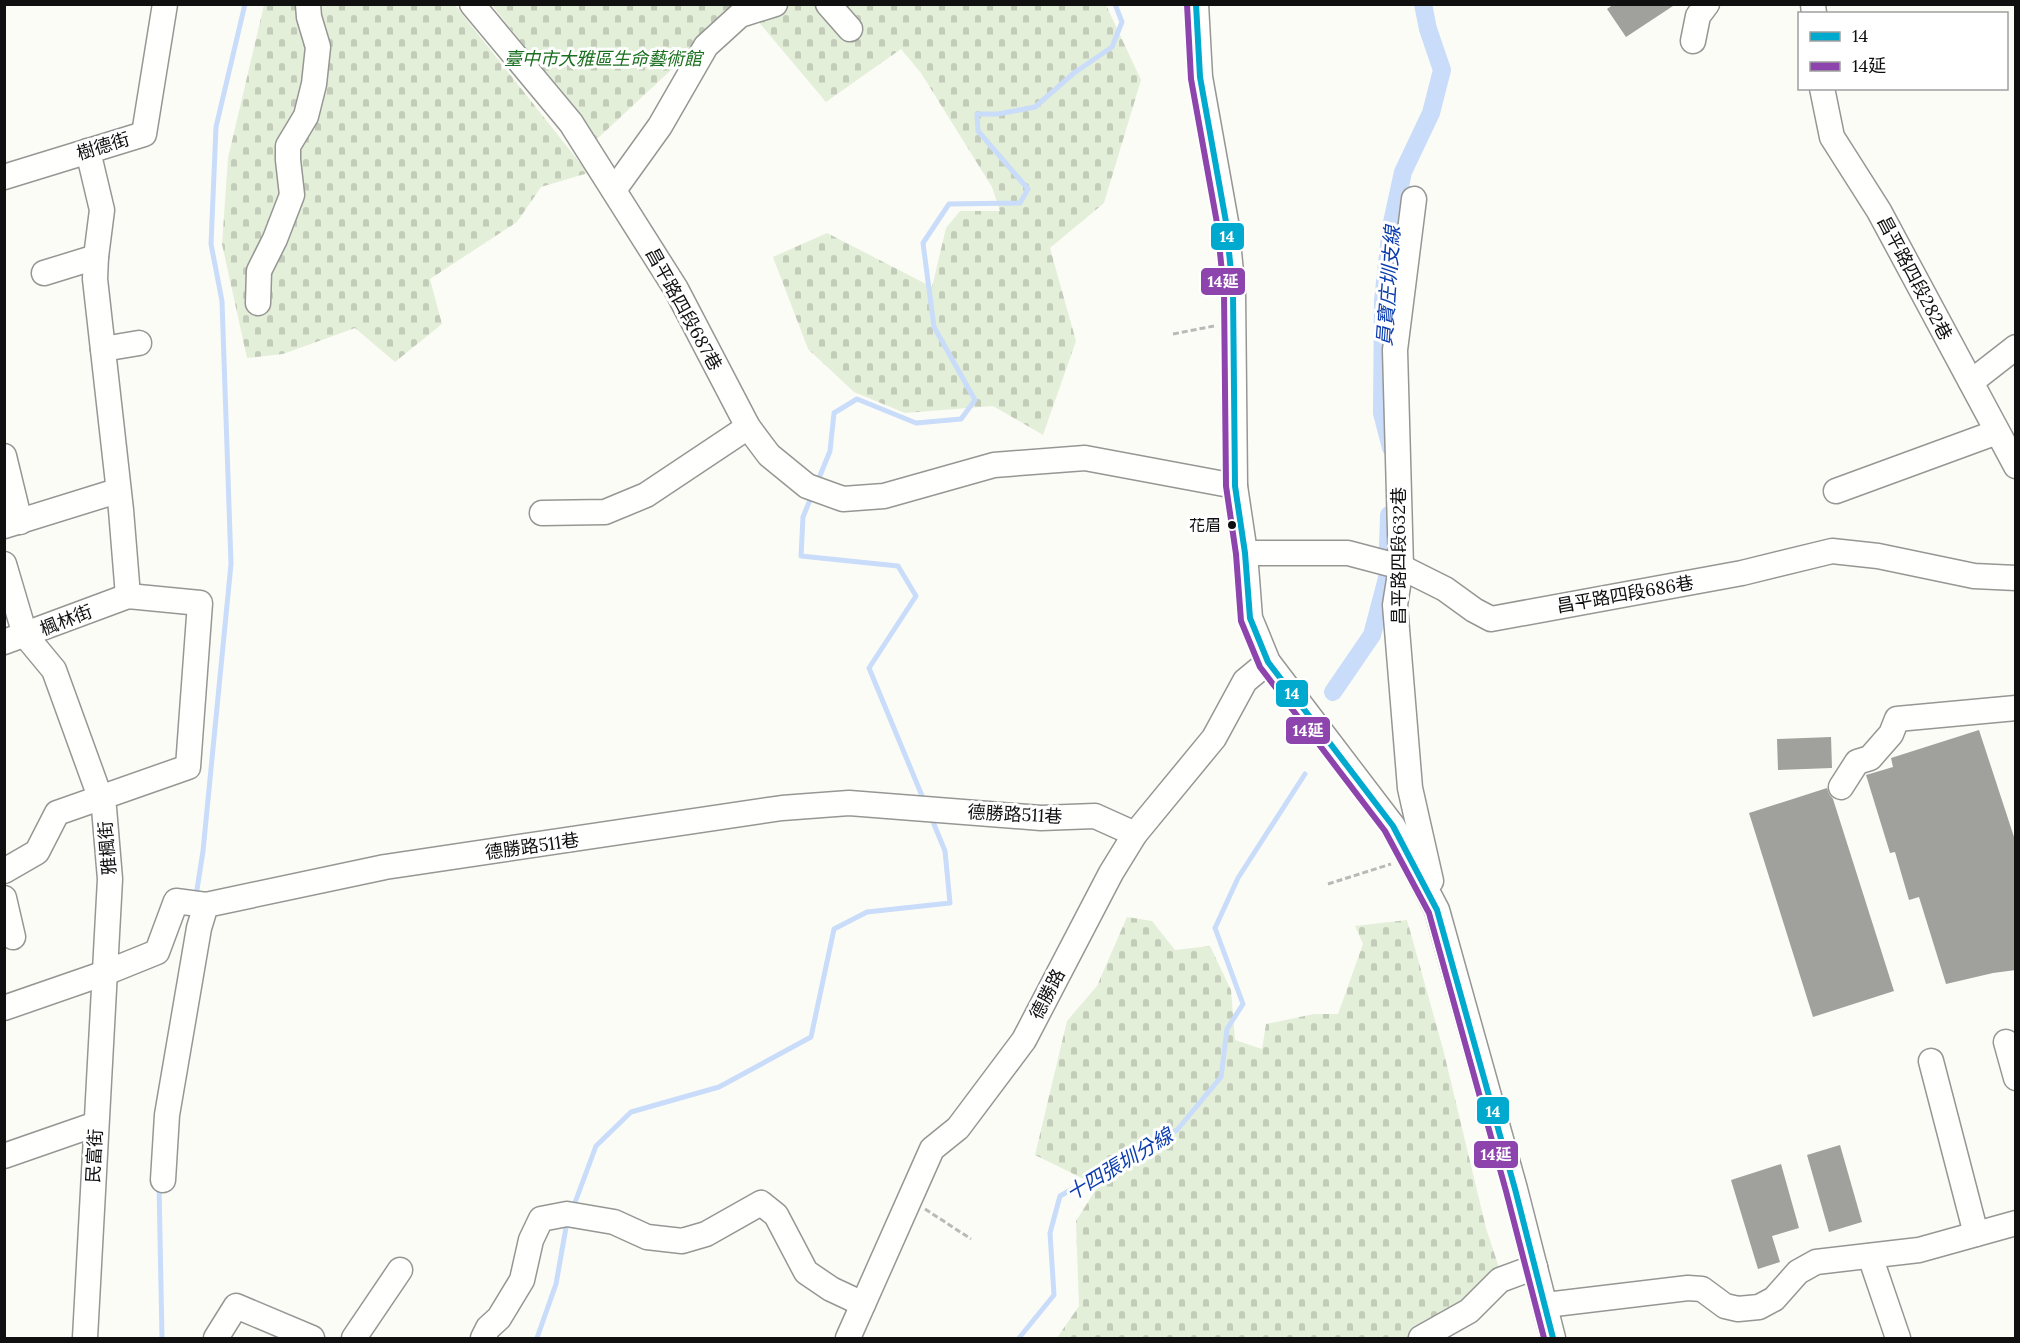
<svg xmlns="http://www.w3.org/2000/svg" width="2020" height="1343" font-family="Lora,'Noto Sans TC',serif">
<defs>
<pattern id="cemetery-stones" width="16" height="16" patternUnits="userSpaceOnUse" patternTransform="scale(1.5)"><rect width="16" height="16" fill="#e4efd9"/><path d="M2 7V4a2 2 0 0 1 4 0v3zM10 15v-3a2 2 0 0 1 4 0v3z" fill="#c3ccb9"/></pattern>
</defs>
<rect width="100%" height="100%" fill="#fcfcf7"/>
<g fill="url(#cemetery-stones)">
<path d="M766 4 1106 5 1141 80 1104 203 1050 248 1076 341 1043 435 993 406 905 413 854 392 808 349 773 257 827 233 932 287 946 228 960 211H1000L992 187 921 73 901 49 826 102 751 13Z"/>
<path d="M264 5H455L588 173 541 187 517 222 430 279 442 324 395 362 355 328 283 354 247 358 222 244 228 158Z"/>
<path d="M492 5H741L597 139Z"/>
<path d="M1127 917 1152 921 1175 950 1210 946 1231 990 1235 1040 1262 1049 1266 1024 1314 1014H1338L1363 944 1355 926 1407 920 1443 1049 1486 1228 1507 1292 1433 1338H1057L1079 1306 1076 1221 1098 1186 1035 1155 1067 1021 1097 986Z"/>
</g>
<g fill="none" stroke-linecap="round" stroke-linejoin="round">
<g stroke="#c9dcfa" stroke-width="5">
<path d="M817 483 830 451 834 413 857 399 916 423 961 419 975 400 934 327 923 243 949 204 1020 203 1028 189 978 131 977 114H998L1035 107 1074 73 1112 47 1122 22 1115 4"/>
<path d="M812 495 803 517 801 556 898 566 916 596 869 668 925 803"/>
<path d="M196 896 203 851 231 564 222 301 211 244 216 127 245 4"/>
<path d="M159 1184 162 1338"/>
<path d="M573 1208 596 1146 631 1112 719 1087 811 1037 834 929 867 912 950 903 945 851 931 817"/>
<path d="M537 1338 556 1284 567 1222"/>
<path d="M1019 1338 1054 1295 1050 1233 1060 1196 1177 1130 1221 1077 1227 1029 1243 1004 1215 928 1238 878 1305 774"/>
</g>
<g stroke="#c9dcfa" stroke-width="18">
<path d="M1391 448 1382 413 1383 301 1391 227 1403 172 1431 113 1442 70 1428 29 1423 4"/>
<path d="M1333 692 1372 635 1387 578 1389 515"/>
</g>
</g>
<g fill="#a0a09c">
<path d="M1614 4H1676L1626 37 1607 9Z"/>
<path d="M1979 730 2016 843V970L1993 973 1946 984 1919 897 1909 900 1895 852 1890 853 1866 775 1893 767 1891 758Z"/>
<path d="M1831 737 1832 768 1778 770 1777 739Z"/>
<path d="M1827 788 1829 794 1833 799 1894 991 1813 1017 1749 813Z"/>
<path d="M1840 1145 1862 1222 1829 1232 1807 1155Z"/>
<path d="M1781 1164 1799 1228 1772 1236 1780 1262 1758 1269 1731 1180Z"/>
</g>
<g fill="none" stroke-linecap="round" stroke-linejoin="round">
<defs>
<g id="minor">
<path d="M472 4 571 123 676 289 748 427 769 455 807 486 843 499 884 496 994 465 1085 458 1235 486"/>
<path d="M828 4 850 29"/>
<path d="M1196 4 1200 77 1226 222 1233 292 1235 486 1245 553 1250 618 1268 662 1393 826 1437 910 1515 1189 1553 1338"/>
<path d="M1813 4 1814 14"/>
<path d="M1693 41 1698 16 1707 4"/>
<path d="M1822 88 1832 137 1879 211 2016 466"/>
<path d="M88 151 102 210 96 257 95 279 121 510 128 596"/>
<path d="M4 177 144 134 165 4"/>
<path d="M614 190 660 126 706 46 740 15 775 4"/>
<path d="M1414 199 1395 350 1401 567 1395 605 1410 788 1431 881"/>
<path d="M44 273 96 257"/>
<path d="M258 303 259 271 275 239 292 195 288 160V146L306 116 314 84 318 47 309 17 308 4"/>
<path d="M103 349 139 343"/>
<path d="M1971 382 2016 347"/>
<path d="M4 456 20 522"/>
<path d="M1836 491 1997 432"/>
<path d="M542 513 605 512 646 495 748 427"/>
<path d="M4 526 117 491"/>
<path d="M1245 553H1348L1401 567 1445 589 1474 610 1491 619 1742 573 1832 551 1878 556 1974 576 2016 578"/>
<path d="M4 564 25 635 54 670 104 808 110 879 85 1338"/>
<path d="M4 642 128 596 200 603 188 767 57 813 37 852 4 871"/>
<path d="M1841 787 1857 762 1870 758 1891 734 1897 719 2016 708"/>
<path d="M4 898 13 937"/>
<path d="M4 1008 105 973 157 952 176 901 206 905"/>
<path d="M2006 1042 2016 1078"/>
<path d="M1931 1061 1976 1234"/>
<path d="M4 1156 96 1124"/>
<path d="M163 1180 167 1115 199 928 206 905 385 867 782 808 849 803 1041 818 1095 816 1135 834"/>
<path d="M1870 1256 1898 1338"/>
<path d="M1546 1305 1688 1288 1702 1289 1725 1306 1738 1309 1759 1307 1774 1299 1798 1272 1816 1262 1919 1250 2016 1223"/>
<path d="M216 1338 236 1306 312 1338"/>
<path d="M354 1338 400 1270"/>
<path d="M483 1338 488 1328 499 1318 522 1280 531 1240 541 1219 567 1214 614 1222 647 1237 682 1241 706 1234 761 1203 776 1215 806 1272 831 1289 863 1304"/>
<path d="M848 1338 932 1149 958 1128 1024 1040 1111 873 1135 834 1214 738 1245 681 1268 662"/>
<path d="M1421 1338 1469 1311 1500 1280 1535 1267"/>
</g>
</defs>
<use href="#minor" stroke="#969694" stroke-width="27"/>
<g stroke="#b9b9b8" stroke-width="3" stroke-dasharray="6 3" stroke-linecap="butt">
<path d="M1173 334 1214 326"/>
<path d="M1328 884 1391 864"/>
<path d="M925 1209 971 1239"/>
</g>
<use href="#minor" stroke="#fffffe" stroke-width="24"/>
<defs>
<path id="bus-1" d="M1196 4 1200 77 1226 222 1233 292 1235 486 1245 553 1250 618 1268 662 1393 826 1437 910 1515 1189 1553 1338"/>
<path id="bus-2" d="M1187 4 1191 79 1217 223 1224 292 1226 486 1236 554 1241 621 1260 667 1385 831 1429 913 1506 1191 1544 1338"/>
</defs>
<use href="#bus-1" stroke="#fff" stroke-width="10"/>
<use href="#bus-2" stroke="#fff" stroke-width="10"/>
<use href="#bus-1" stroke="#00a9ce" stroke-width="6"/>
<use href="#bus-2" stroke="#8e44ad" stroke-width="6"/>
</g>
<circle fill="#101010" stroke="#fff" stroke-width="2" cx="1232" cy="525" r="5"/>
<g text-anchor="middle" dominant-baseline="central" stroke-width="6" stroke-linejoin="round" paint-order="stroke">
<g font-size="16" fill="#101010" stroke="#fff" text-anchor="end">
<text x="1221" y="525">花眉</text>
</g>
<g font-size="18" font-style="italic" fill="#196f1e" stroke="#fff">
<text x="603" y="58">臺中市大雅區生命藝術館</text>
</g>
<g font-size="18" fill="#101010" stroke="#fff">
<text transform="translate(103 146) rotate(-17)">樹德街</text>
<text transform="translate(1915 278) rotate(62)">昌平路四段282巷</text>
<text transform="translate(684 309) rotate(61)">昌平路四段687巷</text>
<text transform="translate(1398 556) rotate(-90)">昌平路四段632巷</text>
<text transform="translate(1625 594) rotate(-10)">昌平路四段686巷</text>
<text transform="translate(66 620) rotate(-21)">楓林街</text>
<text transform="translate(1015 814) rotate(3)">德勝路511巷</text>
<text transform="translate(532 846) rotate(-8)">德勝路511巷</text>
<text transform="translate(107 848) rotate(-95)">雅楓街</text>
<text transform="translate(1047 994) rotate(-63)">德勝路</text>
<text transform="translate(94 1156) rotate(-87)">民富街</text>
</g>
<g font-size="20" font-style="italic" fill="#0d3eaf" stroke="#fff">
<text transform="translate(1388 286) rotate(-86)">員寶庄圳支線</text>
<text transform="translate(1119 1164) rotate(-31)">十四張圳分線</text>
</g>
</g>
<g stroke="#fff" stroke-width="2">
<rect x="1210" y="222" width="35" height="29" rx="6" fill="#00a9ce"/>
<rect x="1200" y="267" width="46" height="29" rx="6" fill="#8e44ad"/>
<rect x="1275" y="679" width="34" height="29" rx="6" fill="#00a9ce"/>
<rect x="1285" y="716" width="46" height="29" rx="6" fill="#8e44ad"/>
<rect x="1476" y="1096" width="34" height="29" rx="6" fill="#00a9ce"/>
<rect x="1473" y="1140" width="46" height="29" rx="6" fill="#8e44ad"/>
</g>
<g font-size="16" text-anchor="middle" font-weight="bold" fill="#fff">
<text x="1227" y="242">14</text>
<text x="1223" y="287">14延</text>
<text x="1292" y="699">14</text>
<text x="1308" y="736">14延</text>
<text x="1493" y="1117">14</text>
<text x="1496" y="1160">14延</text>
</g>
<rect width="2020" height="1343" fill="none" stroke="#101010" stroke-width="12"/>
<rect x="1798" y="12" width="210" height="78" fill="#ffffff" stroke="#9f9f9f" stroke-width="1.5"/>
<rect x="1810" y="32" width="30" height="9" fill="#00a9ce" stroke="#9f9f9f" stroke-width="1.5"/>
<text x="1852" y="42" font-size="18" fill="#101010">14</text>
<rect x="1810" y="62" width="30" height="9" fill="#8e44ad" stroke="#9f9f9f" stroke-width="1.5"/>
<text x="1852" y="72" font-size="18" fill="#101010">14延</text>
</svg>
